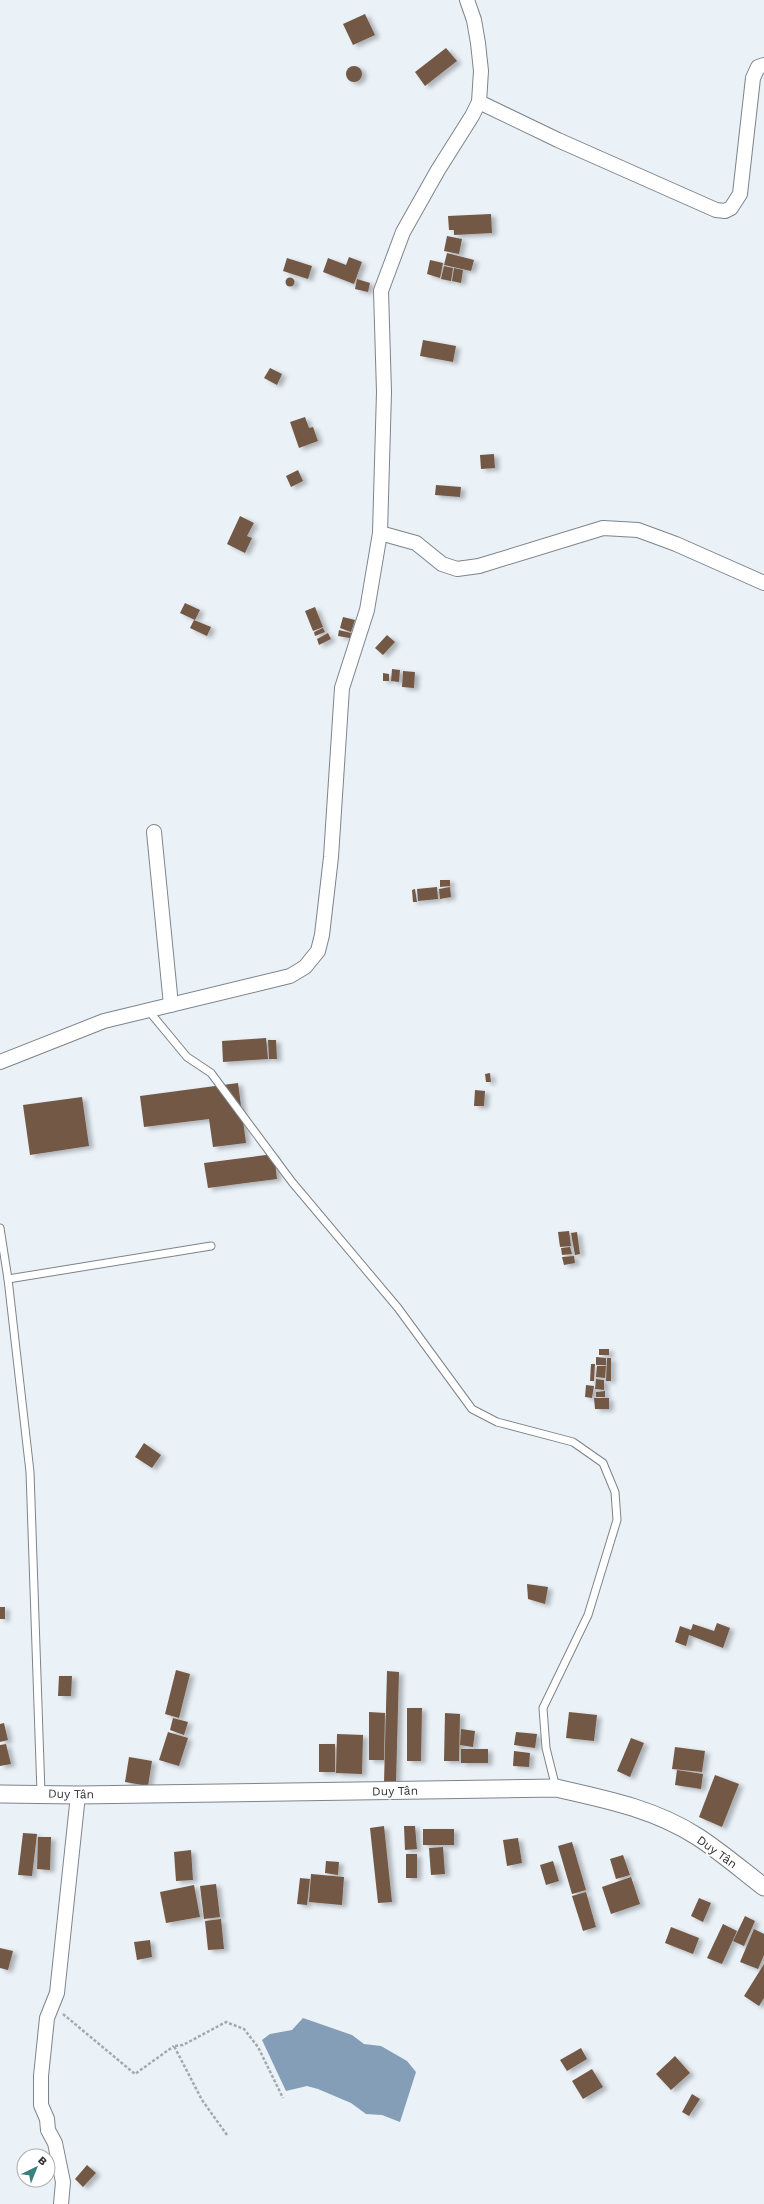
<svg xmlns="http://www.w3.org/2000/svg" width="764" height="2204" font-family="'Work Sans',sans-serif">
<defs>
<filter id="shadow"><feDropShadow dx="4.5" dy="2.5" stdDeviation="2" flood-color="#0004"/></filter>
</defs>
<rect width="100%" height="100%" fill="#eaf1f7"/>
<path fill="#839eb6" d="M303 2018 352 2035 364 2044 381 2046 407 2061 416 2072 400 2122 382 2115 366 2114 351 2103 318 2089 307 2086 286 2091 262 2040 270 2034 292 2030Z"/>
<g fill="#735844" filter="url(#shadow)">
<path d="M365 14 375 35 353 45 343 24Z"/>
<path d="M446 48 457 61 425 86 415 72Z"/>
<circle cx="354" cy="74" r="8"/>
<path d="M491 214 492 233 454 235V230H449L448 216Z"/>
<path d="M447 236 462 239 459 254 444 251Z"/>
<path d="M447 253 474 260 471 271 444 265Z"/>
<path d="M349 257 362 262 354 284 323 272 328 258 346 265Z"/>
<path d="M287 258 312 266 308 279 283 271Z"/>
<path d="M430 260 443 263 440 278 427 274Z"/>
<path d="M444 266 453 268 451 281 441 279Z"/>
<path d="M454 268 463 270 461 283 452 281Z"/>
<circle cx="290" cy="282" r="4.5"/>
<path d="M357 279 370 283 368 292 355 289Z"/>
<path d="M423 340 456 346 453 362 420 356Z"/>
<path d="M270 368 282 374 277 385 264 378Z"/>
<path d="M305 417 309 428 313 427 318 441 299 448 290 422Z"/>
<path d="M494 454 495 468 481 469 480 455Z"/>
<path d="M298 470 303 481 291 487 286 476Z"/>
<path d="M436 485 461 487 460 497 435 495Z"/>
<path d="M240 516 254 523 247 536 252 538 245 553 227 544Z"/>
<path d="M185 603 200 610 195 620 180 613Z"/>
<path d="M315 607 323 627 313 631 305 611Z"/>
<path d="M343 617 355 620 351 632 340 628Z"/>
<path d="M194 620 211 627 207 636 190 628Z"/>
<path d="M323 628 325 632 315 636 314 632Z"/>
<path d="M339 630 351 633 350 638 338 636Z"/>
<path d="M328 633 331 639 319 645 317 639Z"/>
<path d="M387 635 395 642 383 655 375 648Z"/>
<path d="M392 669 400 670 399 682 391 681Z"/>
<path d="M403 671 415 672 414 688 402 687Z"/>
<path d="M383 673 389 674V681H383Z"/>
<path d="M440 880H450V886L440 887Z"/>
<path d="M437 887 438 899 418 901 417 889Z"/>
<path d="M450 887 451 897 440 899 439 889Z"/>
<path d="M415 889 417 902H413L412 890Z"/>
<path d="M266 1038 268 1059 223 1062 222 1041Z"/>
<path d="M268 1040H276L277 1059H269Z"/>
<path d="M490 1073 491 1082H486L485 1074Z"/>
<path d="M238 1083 246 1143 213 1147 209 1119 144 1127 140 1096Z"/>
<path d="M475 1090 485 1091 484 1106H474Z"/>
<path d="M82 1097 89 1146 30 1155 23 1105Z"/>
<path d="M274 1154 277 1179 208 1188 204 1163Z"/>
<path d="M569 1231 571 1246 560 1247 558 1232Z"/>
<path d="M577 1232 580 1254 575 1255 571 1233Z"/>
<path d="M570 1247 572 1254 562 1255 561 1248Z"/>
<path d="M574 1256 575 1263 564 1265 562 1257Z"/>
<rect x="599" y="1349" width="10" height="6"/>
<path d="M596 1357 606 1358V1365H596Z"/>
<path d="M607 1358H611V1381H606Z"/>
<path d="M591 1364H595L594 1381H590Z"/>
<path d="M597 1366H606L605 1378 596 1377Z"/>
<path d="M596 1379 604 1380V1390L595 1389Z"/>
<path d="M586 1385 594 1386 592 1398 585 1397Z"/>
<path d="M605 1391V1397H596V1392Z"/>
<path d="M594 1398H609V1409H595Z"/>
<path d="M144 1443 161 1455 152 1468 135 1457Z"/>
<path d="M527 1584 548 1587 545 1604 528 1599Z"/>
<rect x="0" y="1607" width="5" height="12"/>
<path d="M717 1623 730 1628 723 1648 689 1635 686 1646 675 1642 680 1626 691 1630 693 1624 714 1631Z"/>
<path d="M176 1670 190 1674 179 1718 165 1714Z"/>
<path d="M387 1671 399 1672 396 1783H384Z"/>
<path d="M59 1676H72L71 1696H58Z"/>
<path d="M407 1708H422L421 1761H407Z"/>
<path d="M369 1712 385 1713 384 1760H369Z"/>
<path d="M569 1712 597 1715 594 1741 566 1738Z"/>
<path d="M445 1713 460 1714 459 1761H444Z"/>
<path d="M173 1718 188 1722 184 1735 170 1730Z"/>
<path d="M4 1723 8 1740 0 1742V1724Z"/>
<path d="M461 1729 475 1731 473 1747 460 1745Z"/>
<path d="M168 1732 188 1738 179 1766 159 1760Z"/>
<path d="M516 1732 537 1734 535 1748 514 1745Z"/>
<path d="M337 1734 363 1735 362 1774 336 1773Z"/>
<path d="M631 1738 644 1743 630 1777 617 1771Z"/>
<path d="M6 1744 11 1764 0 1766V1745Z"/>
<rect x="319" y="1744" width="16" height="28"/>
<path d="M675 1747 705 1751 702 1772 672 1769Z"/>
<rect x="461" y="1749" width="27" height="14"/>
<path d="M514 1751 530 1753 529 1767 513 1766Z"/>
<path d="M129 1757 152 1761 148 1786 125 1782Z"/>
<path d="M677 1770 703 1774 701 1789 675 1785Z"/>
<path d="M715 1775 739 1784 722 1827 699 1817Z"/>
<path d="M384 1826 392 1902 378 1903 370 1828Z"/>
<path d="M404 1826H415L417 1849 405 1850Z"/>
<rect x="423" y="1829" width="31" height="16"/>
<path d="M23 1833 37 1834 32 1876 18 1875Z"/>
<path d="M38 1837H51L50 1870 37 1869Z"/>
<path d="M518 1838 522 1863 507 1866 503 1840Z"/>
<path d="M572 1842 586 1890 572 1894 558 1846Z"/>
<path d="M443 1847 445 1874 431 1875 429 1848Z"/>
<path d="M191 1850 193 1880 176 1881 174 1852Z"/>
<rect x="406" y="1854" width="11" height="24"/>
<path d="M623 1855 630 1875 616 1879 610 1859Z"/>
<path d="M326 1861 339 1862 338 1875 325 1873Z"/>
<path d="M553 1861 559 1881 546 1885 540 1865Z"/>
<path d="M311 1874 344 1877 342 1905 309 1902Z"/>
<path d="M631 1877 640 1904 611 1914 602 1887Z"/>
<path d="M300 1878 310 1879 307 1905 297 1904Z"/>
<path d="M216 1884 220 1917 204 1919 200 1886Z"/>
<path d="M194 1885 200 1917 166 1923 160 1892Z"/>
<path d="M586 1892 596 1927 583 1931 572 1896Z"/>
<path d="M699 1898 711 1903 703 1922 691 1916Z"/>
<path d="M745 1916 755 1921 744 1946 733 1941Z"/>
<path d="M221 1919 224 1949 208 1950 205 1921Z"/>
<path d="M723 1924 737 1931 722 1964 707 1958Z"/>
<path d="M671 1927 699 1938 693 1954 665 1943Z"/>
<path d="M754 1929 764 1934V1955L758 1969 740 1962Z"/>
<path d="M150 1940 152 1957 137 1960 134 1942Z"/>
<path d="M0 1948 13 1951 8 1970 0 1968Z"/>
<path d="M764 1964V1998L759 2006 744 1996Z"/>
<path d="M581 2048 587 2059 567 2071 560 2060Z"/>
<path d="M675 2056 690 2073 671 2090 656 2074Z"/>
<path d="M592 2069 603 2087 583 2099 572 2081Z"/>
<path d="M692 2094 700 2099 689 2116 682 2112Z"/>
<path d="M87 2165 96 2173 83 2187 75 2179Z"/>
</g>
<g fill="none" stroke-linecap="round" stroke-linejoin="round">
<defs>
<g id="service">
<path d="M148 1010 187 1057 211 1073 292 1182 398 1308 472 1409 497 1422 573 1442 603 1463 615 1492 617 1520 588 1615 543 1708 546 1748 556 1788"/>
<path d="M0 1228 8 1279 30 1472 41 1793"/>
<path d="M8 1279 211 1246"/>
</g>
<g id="minor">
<path d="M479 102 558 140 716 210 725 211 731 208 740 194 753 78 758 67 764 65"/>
<path d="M380 533 416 543 442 564 457 569 479 566 603 528 638 530 676 544 764 583"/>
<path d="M154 832 171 1005"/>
<path d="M0 1062 104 1021 290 976 305 967 318 951 322 935 331 857 342 688 367 610 380 533 384 392 381 291 403 232 438 170 472 116 479 102 481 71 478 43 474 20 467 0"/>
<path d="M61 2204 63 2182 55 2143 48 2130 47 2119 41 2105V2076L47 2018 57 1993 78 1795"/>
</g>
<path id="tertiary" d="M0 1794 78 1795 556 1788C605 1799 655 1809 698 1837 721 1852 742 1870 764 1887"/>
</defs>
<use href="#service" stroke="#7e8489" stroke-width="9"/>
<use href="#minor" stroke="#7e8489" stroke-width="16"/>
<use href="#tertiary" stroke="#7e8489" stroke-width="19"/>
<g stroke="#a4a9ae" stroke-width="2.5" stroke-dasharray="3 2" stroke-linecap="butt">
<path d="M63 2014 135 2074 174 2046"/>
<path d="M227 2135 202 2100 174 2046 183 2045 226 2022 244 2029 258 2047 283 2098"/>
</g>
<use href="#service" stroke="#fff" stroke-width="7"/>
<use href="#minor" stroke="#fff" stroke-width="14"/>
<use href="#tertiary" stroke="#fff" stroke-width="17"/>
</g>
<g text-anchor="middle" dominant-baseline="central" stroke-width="4" stroke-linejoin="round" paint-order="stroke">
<g font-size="12" fill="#333538" stroke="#fff">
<text transform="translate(395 1791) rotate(-1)">Duy Tân</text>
<text transform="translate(71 1794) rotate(1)">Duy Tân</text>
<text transform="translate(717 1852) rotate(36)">Duy Tân</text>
</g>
</g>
<g transform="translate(36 2168) rotate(43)"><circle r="19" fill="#ffffff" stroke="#adaeaf"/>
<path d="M0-3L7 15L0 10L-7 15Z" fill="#39817e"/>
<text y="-6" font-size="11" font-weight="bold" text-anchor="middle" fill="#333538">B</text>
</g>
</svg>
